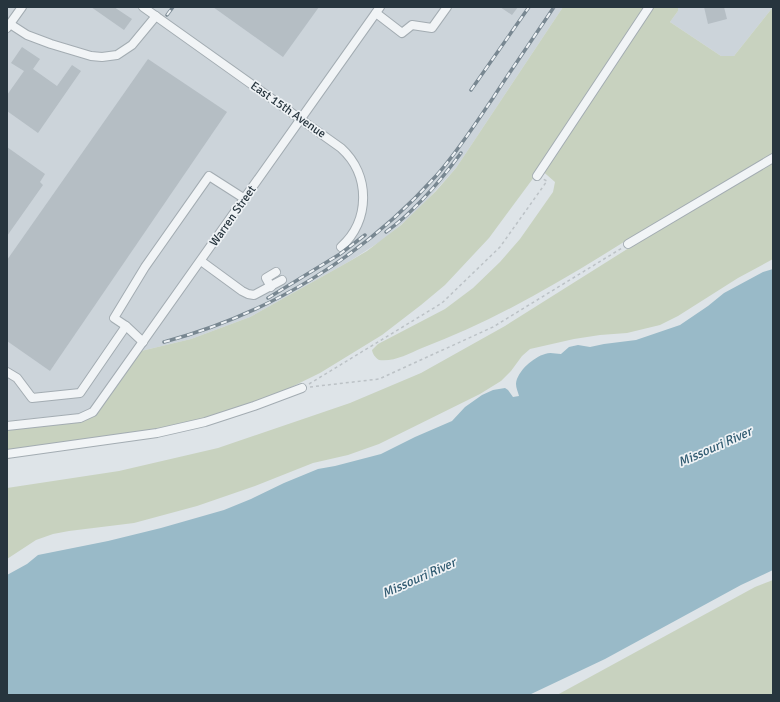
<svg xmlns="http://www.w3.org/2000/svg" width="780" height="702" font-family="Signika,sans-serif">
<rect width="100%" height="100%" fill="#dee4e8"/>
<g fill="#ccd4da">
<path d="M7 7H563L456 168 417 211 384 239 350 261 250 317 191 339 141 351 93 412 7 421Z"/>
<path d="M678 7H773L734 56H721L670 22 678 11Z"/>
</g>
<g fill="#c8d2bf">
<path d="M563 7H678V11L670 22 721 56H734L773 7V259L738 278 678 316 660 325 627 333 600 335 574 339 530 349 522 356 511 371 501 381 480 394 379 444 348 455 313 463 255 486 197 506 134 523 69 531 53 534 36 540 7 559V488L119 471 218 448 350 403 421 373 505 326 632 246 627 240C562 281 494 321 422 348 408 354 394 362 379 360 375 357 373 355 372 350L378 344 445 309 473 288 500 262 520 239 553 192 555 182 540 169 489 238 445 285 421 305 382 335 320 373 271 397 203 419 160 429 7 452V430L86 419 97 412 141 351 191 339 250 317 350 261 367 251 401 225 436 191 456 168Z"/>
<path d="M773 580V695H557L755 587Z"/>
</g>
<path fill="#99bac8" d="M773 269V570L741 585 605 659 529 695H7V575L27 564 38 555 108 541 161 528 224 510 251 499 284 483 318 469 335 466 381 454 415 437 452 421 465 407 482 395 493 390 505 388 508 390 513 397 519 396C518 392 516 388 516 384 517 371 534 357 545 354 551 352 555 354 561 354L569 347 578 345 590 347 604 344 636 340 680 325 708 306 724 293 763 272Z"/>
<g fill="#b5bec4">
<path d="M91 7H114L132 19 124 30Z"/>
<path d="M213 7H319L283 57Z"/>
<path d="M500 7H518L512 15Z"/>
<path d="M704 7H724L727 19 708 24Z"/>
<path d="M22 47 40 59 33 69 57 86 72 65 81 71 38 133 7 111V95L24 71 11 63Z"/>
<path d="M148 59 227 112 50 371 7 341V260Z"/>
<path d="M7 147 45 174 40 182 43 185 7 236Z"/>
</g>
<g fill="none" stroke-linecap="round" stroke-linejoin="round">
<defs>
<g id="minor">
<path d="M143 7 341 148C371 175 370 221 341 247"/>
<path d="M376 13 402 33 412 25 432 28 447 7"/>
<path d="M10 24 27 35 51 44 91 56 102 57 117 55 132 45 156 16"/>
<path d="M7 28 22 7"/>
<path d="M537 176 649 7"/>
<path d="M628 244 773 158"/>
<path d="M201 261 242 291 248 294 254 295 282 280"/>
<path d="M271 287 266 278 276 272"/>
<path d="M143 342 126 326 114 318 145 267 209 176 245 199"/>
<path d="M7 372 17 378 32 398 80 393 126 326"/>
<path d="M7 426 80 418 93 412 380 7"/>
<path d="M7 454 157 433 205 422 254 406 302 388"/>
</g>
</defs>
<use href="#minor" stroke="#a3acb2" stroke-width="10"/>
<g stroke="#bcc2c6" stroke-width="1.5" stroke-dasharray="3 3" stroke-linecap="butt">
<path d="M309 384 442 303 500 247 547 181 543 179"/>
<path d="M310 387 379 379 493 327 622 248"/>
</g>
<use href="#minor" stroke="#f1f4f6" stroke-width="8"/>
<defs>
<g id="rail">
<path d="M167 15 173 7"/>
<path d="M471 90 529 7"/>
<path d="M386 232C416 210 439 183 461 153"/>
<path d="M268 298 340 254 365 235"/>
<path d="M164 342C269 314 363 257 436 176 458 151 475 124 493 98 513 67 534 37 554 7"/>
</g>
</defs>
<use href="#rail" stroke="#788791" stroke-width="3.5"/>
<use href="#rail" stroke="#eef2f5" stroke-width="2" stroke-dasharray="6" stroke-linecap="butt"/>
</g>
<g text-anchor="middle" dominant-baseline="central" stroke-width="3.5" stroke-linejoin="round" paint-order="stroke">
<g font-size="12" fill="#27353e" stroke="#eef2f5">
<text transform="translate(288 110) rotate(35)">East 15th Avenue</text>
<text transform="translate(233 216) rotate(-55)">Warren Street</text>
</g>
<g font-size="13" font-style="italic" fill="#325c72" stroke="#eef2f5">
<text transform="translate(715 447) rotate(-24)">Missouri River</text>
<text transform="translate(419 578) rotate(-24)">Missouri River</text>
</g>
</g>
<rect width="780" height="702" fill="none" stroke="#27353e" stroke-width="16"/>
</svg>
